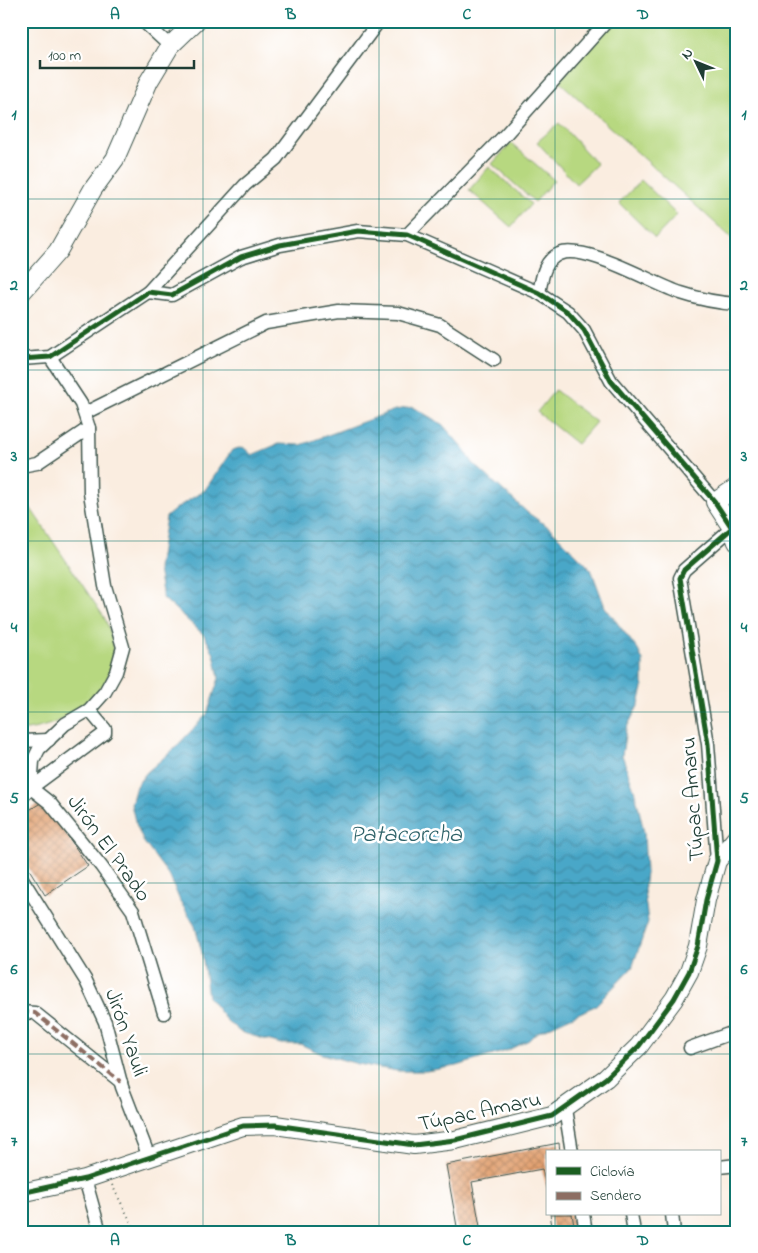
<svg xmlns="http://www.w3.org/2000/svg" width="758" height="1253" font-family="'Indie Flower',sans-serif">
<defs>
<pattern id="water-waves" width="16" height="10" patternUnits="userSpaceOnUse" patternTransform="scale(1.25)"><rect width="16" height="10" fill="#4aa7c8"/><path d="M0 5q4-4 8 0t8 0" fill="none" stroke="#3d89a3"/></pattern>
<pattern id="building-cross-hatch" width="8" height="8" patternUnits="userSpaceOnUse" patternTransform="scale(1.25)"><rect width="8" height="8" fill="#e19d6b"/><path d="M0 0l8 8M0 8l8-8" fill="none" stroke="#b68159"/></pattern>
</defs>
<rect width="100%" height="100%" fill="#fff"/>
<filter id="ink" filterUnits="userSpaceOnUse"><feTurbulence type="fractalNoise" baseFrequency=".02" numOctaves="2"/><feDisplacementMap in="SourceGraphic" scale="10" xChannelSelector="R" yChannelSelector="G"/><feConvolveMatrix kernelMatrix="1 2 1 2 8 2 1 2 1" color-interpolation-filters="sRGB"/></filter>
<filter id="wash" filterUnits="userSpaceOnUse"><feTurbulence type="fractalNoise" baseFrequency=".0096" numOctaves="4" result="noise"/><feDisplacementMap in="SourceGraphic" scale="20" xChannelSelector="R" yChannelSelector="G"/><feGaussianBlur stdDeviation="1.12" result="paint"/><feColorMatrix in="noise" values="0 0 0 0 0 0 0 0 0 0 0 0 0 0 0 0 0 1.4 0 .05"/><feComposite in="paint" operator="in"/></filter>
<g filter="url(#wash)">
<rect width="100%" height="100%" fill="#faede0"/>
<g fill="#b7d880" stroke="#6b8a5a">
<path d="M613 21H737V243L559 81Z"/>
<path d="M559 123 597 164 576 184 537 142Z"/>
<path d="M511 143 554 180 535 202 492 164Z"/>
<path d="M489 167 531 204 511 227 469 190Z"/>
<path d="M641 180 677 215 655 238 619 203Z"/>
<path d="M555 390 596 422 577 444 537 412Z"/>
<path d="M21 494 104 617C134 677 84 721 27 730H21Z"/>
</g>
<path fill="url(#water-waves)" stroke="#34727e" d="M413 407 442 424 464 449 473 463 528 513 550 528 591 569 605 607 638 650 643 661V688L639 704 626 729 622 755 635 792 644 832 646 873 644 890 648 922 632 968 595 1006 536 1033 529 1040 506 1051 457 1066 426 1071H397L358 1064 322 1054 300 1044H281L240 1032 225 1019 208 997 202 953 195 926 180 901 170 877 143 841 135 821 131 804 136 786 147 772 174 749 207 714 219 678 214 654 204 635 163 598 158 569 166 517 178 507 205 490 232 450 243 447 252 455 278 444 301 445 395 410Z"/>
<g id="blocks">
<g fill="url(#building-cross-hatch)">
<path d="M44 801 88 866 45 895 21 856V815Z"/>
<path d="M559 1143 560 1152H547V1189L542 1169 472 1182 481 1232H458L446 1165Z"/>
<path d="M550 1214H572L575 1232H553Z"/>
</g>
</g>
</g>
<g filter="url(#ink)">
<use href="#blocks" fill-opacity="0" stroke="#40574e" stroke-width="1"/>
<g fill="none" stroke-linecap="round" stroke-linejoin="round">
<defs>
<g id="street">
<path d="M143 21 170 46"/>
<path d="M407 235 505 135 607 21"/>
<path d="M148 292 245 185 276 159 379 21"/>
<path d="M539 293C542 279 543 261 559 254 586 243 653 284 681 293 699 299 718 303 737 304"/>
<path d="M21 359 50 357 148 292 172 295 241 257 280 245 358 231 407 235 539 293 568 312 584 330 611 381 715 502"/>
<path d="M85 413 266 323 339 311 398 313 440 325 494 360"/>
<path d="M21 466 37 463 89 428"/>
<path d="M21 741 49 740"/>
<path d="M21 776 31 788 50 803 101 866 133 911 164 1013"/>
<path d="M31 788 105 733V729L89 710"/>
<path d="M21 798 31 788 33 761 39 749 65 724 89 710 105 692 116 672 123 647 105 586 90 493 89 428 81 404 50 357"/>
<path d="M717 861 708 744 680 578 684 570 732 528"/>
<path d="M21 877 86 981 105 1022 122 1087 149 1157"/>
<path d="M21 1012 35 1013 121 1082"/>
<path d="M690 1048 737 1031"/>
<path d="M565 1109 572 1152"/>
<path d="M719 1167 737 1165"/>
<path d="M85 1179 100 1232"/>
<path d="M583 1214 586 1232"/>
<path d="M631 1214 634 1232"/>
<path d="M672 1214 674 1232"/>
</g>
<g id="secondary">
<path d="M21 293 58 251 93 189 115 159 149 81 170 46 196 21"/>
<path d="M737 487 715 502 732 528 737 542"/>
<path d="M21 1193 85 1179 243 1126 275 1125 414 1145 455 1140 552 1116 606 1078 639 1046 674 999 689 972 698 946 706 900 717 861 737 837"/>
</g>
</defs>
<use href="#street" stroke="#40574e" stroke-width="15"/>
<use href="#secondary" stroke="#40574e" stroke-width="20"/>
<path stroke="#40574e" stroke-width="2" stroke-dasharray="1 4" stroke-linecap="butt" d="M112 1185 136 1232"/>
<use href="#street" stroke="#fff" stroke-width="12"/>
<use href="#secondary" stroke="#fff" stroke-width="18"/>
<path stroke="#8d6e63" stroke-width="4" stroke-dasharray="8 4" stroke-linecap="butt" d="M21 1012 35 1013 121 1082"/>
<defs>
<g id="cycleway">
<path d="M21 359 50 357 148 292 172 295 241 257 280 245 358 231 407 235 539 293 568 312 584 330 611 381 715 502 732 528 737 542"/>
<path d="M21 1193 85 1179 243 1126 275 1125 414 1145 455 1140 552 1116 606 1078 639 1046 674 999 689 972 698 946 706 900 717 861 708 744 680 578 684 570 732 528"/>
</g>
</defs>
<use href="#cycleway" stroke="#fff" stroke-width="8"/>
<use href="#cycleway" stroke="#1b5e20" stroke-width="5"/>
</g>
</g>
<path fill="none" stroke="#0f766e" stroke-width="1" stroke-opacity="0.55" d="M203 21V1232M379 21V1232M555 21V1152M21 199H737M21 370H737M21 541H737M21 712H737M21 883H737M21 1054H737M555 1214V1232"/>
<g text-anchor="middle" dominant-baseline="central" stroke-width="5" stroke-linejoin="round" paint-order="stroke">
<g font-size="22" fill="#1f3d34" stroke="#fff">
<text transform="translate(694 799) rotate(-94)">Túpac Amaru</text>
<text transform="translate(108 849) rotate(54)">Jirón El Prado</text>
<text transform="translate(125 1033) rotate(71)">Jirón Yauli</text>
<text transform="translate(480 1113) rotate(-12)">Túpac Amaru</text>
</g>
<g font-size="24" font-style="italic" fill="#2e6268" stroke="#fff">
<text x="406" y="835">Patacorcha</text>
</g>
</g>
<rect width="758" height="1253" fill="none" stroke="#fff" stroke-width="55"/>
<rect x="546" y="1150" width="175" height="65" fill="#ffffff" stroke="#a5b1ae"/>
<rect x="556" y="1167" width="25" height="8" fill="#1b5e20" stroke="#a5b1ae"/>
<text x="590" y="1176" font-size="15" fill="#1f3d34">Ciclovía</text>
<rect x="556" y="1192" width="25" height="8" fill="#8d6e63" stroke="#a5b1ae"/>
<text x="590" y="1200" font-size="15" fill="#1f3d34">Sendero</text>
<g transform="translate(696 62) rotate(313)" stroke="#ffffff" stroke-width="4" paint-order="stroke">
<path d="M0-4L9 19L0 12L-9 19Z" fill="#1f3d34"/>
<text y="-8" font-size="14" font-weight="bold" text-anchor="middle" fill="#1f3d34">N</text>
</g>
<path d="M40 60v8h154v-8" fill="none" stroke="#1f3d34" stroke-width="2.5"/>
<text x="48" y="60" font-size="15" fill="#1f3d34" stroke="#ffffff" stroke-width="4" paint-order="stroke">100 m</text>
<rect x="28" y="28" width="702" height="1198" fill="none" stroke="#0f766e" stroke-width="2"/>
<g font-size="16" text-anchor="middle" font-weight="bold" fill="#0f766e">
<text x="115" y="19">A</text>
<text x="291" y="19">B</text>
<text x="467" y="19">C</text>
<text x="643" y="19">D</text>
<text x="14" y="119">1</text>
<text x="744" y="119">1</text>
<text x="14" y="290">2</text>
<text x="744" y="290">2</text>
<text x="14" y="461">3</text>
<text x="744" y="461">3</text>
<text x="14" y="632">4</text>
<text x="744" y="632">4</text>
<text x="14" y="803">5</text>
<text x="744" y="803">5</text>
<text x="14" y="974">6</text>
<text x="744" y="974">6</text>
<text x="14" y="1146">7</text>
<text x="744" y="1146">7</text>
<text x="115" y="1245">A</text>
<text x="291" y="1245">B</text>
<text x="467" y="1245">C</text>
<text x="643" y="1245">D</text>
</g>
</svg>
